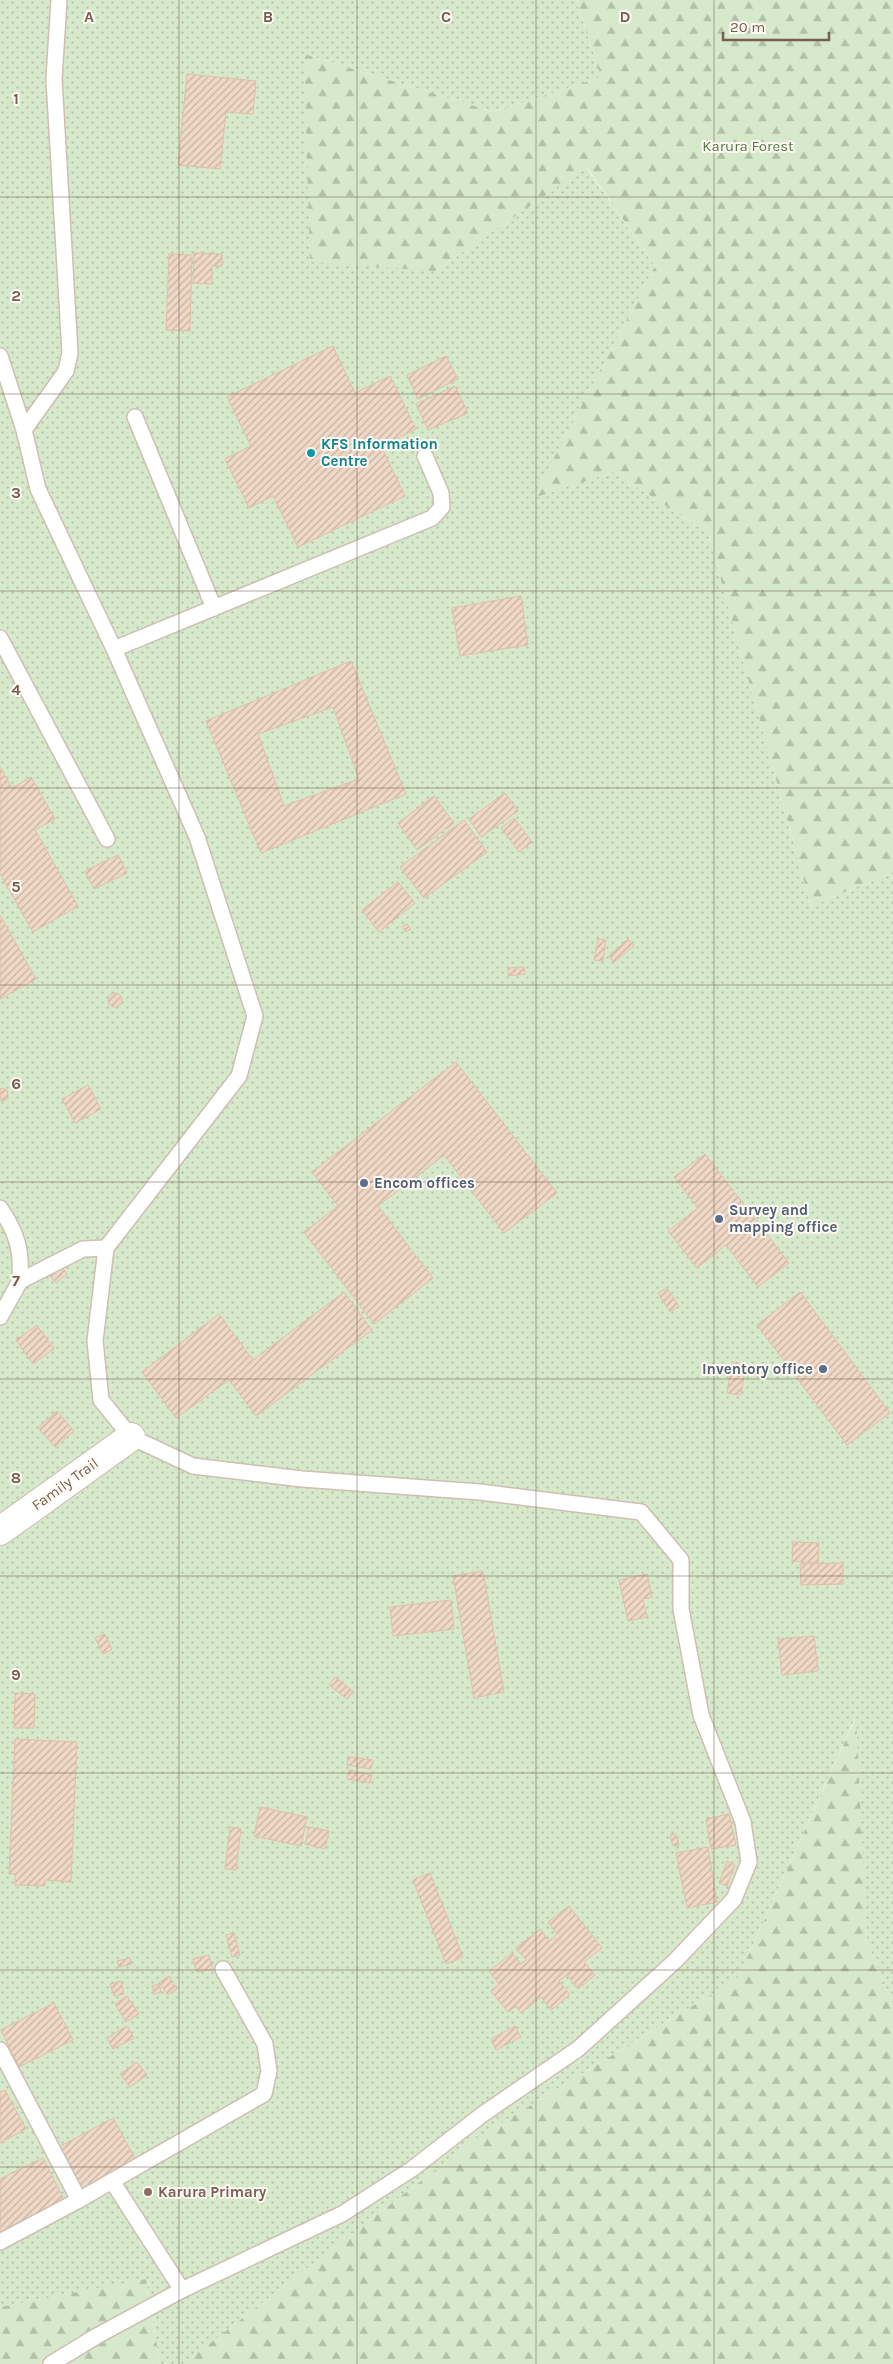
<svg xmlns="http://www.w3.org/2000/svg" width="893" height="2364" font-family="Karla,sans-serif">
<defs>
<pattern id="grass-dots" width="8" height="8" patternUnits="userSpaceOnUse" patternTransform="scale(1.25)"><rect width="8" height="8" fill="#d6e9cb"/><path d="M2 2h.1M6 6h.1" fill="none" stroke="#b2c0a7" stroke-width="1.8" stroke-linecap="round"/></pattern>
<pattern id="forest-firs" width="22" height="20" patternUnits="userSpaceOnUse" patternTransform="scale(1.25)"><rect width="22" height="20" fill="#d6e9cb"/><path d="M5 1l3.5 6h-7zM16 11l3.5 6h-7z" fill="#b2c0a7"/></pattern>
<pattern id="building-hatch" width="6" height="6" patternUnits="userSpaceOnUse" patternTransform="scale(1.25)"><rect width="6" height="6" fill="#efd8c6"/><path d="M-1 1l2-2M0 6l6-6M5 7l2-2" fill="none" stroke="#c6b2a3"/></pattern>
</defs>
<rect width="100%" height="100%" fill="#fcf6ed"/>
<path fill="url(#grass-dots)" d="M0 0H576L601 77 494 112 304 54 435 271 586 167 655 266 534 497 614 472 708 533 811 906 893 872V2004L867 1942 855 1718 738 1978 474 2140 183 2364H160L146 2280 0 2307Z"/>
<g fill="url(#forest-firs)">
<path d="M576 0H893V872L811 906 708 533 614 472 533 498 655 266 587 167 435 271 310 262 304 54 494 112 601 77Z"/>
<path d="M856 1717 867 1942 893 2004V2364H183L474 2140 738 1978Z"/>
<path d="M146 2279 160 2364H67L62 2354 46 2364H0V2307Z"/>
</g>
<g fill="url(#building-hatch)" stroke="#e1bfa8" fill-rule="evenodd">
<path d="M187 74 256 81 253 114 226 112 220 169 178 165Z"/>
<path d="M194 253 222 254V266H212V284L193 283Z"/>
<path d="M169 254 192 255 190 331 166 330Z"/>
<path d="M333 346 355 393 390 376 416 429 381 446 405 496 298 547 273 496 249 508 225 459 251 446 227 397Z"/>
<path d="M446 356 458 379 418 399 407 375Z"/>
<path d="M455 386 468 413 428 430 416 404Z"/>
<path d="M521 596 528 645 460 656 452 608Z"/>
<path d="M351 661 406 794 261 853 206 721ZM333 707 359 779 284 806 258 734Z"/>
<path d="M0 767 12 788 31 777 55 819 35 830 78 906 33 932 0 874Z"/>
<path d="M505 793 518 811 481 837 469 819Z"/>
<path d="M434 796 454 823 417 850 398 823Z"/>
<path d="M514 818 532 842 519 852 501 828Z"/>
<path d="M464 820 487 852 424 898 400 867Z"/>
<path d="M118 855 127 873 94 889 85 871Z"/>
<path d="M398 882 415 903 379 932 362 910Z"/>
<path d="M0 915 36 979 0 999Z"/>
<path d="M407 924 411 929 406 932 402 927Z"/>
<path d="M598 939 606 940 603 961 594 960Z"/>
<path d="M628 939 634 946 614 962 609 956Z"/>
<path d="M524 967 525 974 508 976V968Z"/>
<circle cx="115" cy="1000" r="7"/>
<path d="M456 1062 557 1193 504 1233 444 1155 378 1206 433 1278 374 1324 304 1232 338 1206 312 1172Z"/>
<path d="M88 1085 101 1109 75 1123 62 1099Z"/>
<path d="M2 1088 7 1090 8 1095 6 1100 1 1101 0 1089Z"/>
<path d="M705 1154 789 1263 758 1287 726 1245 697 1268 668 1231 698 1208 674 1177Z"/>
<path d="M62 1267 67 1274 56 1283 50 1276Z"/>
<path d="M667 1288 679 1306 670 1312 658 1293Z"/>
<path d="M344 1292 372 1330 256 1416 229 1380 176 1418 142 1372 219 1314 253 1360Z"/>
<path d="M800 1292 890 1413 847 1445 757 1325Z"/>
<path d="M37 1325 54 1349 33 1364 16 1340Z"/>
<path d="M732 1362 746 1364 741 1395 727 1393Z"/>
<path d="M57 1411 74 1431 55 1447 38 1428Z"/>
<path d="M793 1542 819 1543 818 1563 792 1561Z"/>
<path d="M843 1563V1584L801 1585 800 1564Z"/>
<path d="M483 1571 504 1692 474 1698 453 1576Z"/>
<path d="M647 1574 652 1597 643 1599 647 1617 628 1621 619 1580Z"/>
<path d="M451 1600 454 1629 393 1636 390 1607Z"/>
<path d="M105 1634 112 1649 103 1654 95 1638Z"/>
<path d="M814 1636 818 1671 782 1675 778 1639Z"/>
<path d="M335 1677 353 1691 347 1699 329 1685Z"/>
<path d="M15 1693 35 1694 34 1728H14Z"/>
<path d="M15 1739 77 1742 71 1882 45 1880V1886L15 1885V1874H9Z"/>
<path d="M348 1757 373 1760 371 1769 347 1765Z"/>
<path d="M349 1770 372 1775 370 1783 347 1779Z"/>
<path d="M260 1807 307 1817 301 1846 254 1836Z"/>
<path d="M729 1814 736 1845 711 1849 706 1819Z"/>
<path d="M230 1827 241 1829 236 1870 225 1869Z"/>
<path d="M309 1827 329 1831 325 1849 305 1844Z"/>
<path d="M676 1834 679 1845 673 1846 670 1835Z"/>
<path d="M708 1847 717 1902 687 1908 676 1853Z"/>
<path d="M727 1861 735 1865 727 1886 719 1883Z"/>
<path d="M430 1873 463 1957 446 1964 413 1880Z"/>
<path d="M569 1906 602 1948 584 1962 595 1975 578 1989 567 1975 559 1981 570 1995 551 2010 541 1997 521 2013 516 2006 508 2012 491 1991 499 1984 489 1971 512 1953 521 1964 526 1960 516 1948 540 1929 549 1941 557 1934 548 1922Z"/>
<path d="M234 1933 240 1955 232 1957 226 1935Z"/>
<path d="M209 1955 213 1969 197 1972 193 1959Z"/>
<path d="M130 1958 132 1964 119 1967 117 1961Z"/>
<path d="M169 1976 177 1989 168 1995 159 1983Z"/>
<path d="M121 1981 124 1994 114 1996 110 1984Z"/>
<path d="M159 1984 161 1992 154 1994 152 1986Z"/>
<path d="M127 1996 139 2014 126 2022 115 2004Z"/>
<path d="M54 2003 73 2040 19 2067 1 2030Z"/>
<path d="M127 2026 134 2038 113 2049 107 2038Z"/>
<path d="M515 2026 521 2037 496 2050 491 2039Z"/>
<path d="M137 2062 147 2075 130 2087 120 2074Z"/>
<path d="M5 2090 26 2129 0 2143V2092Z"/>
<path d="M113 2118 136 2160 81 2189 59 2147Z"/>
<path d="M43 2158 64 2200 0 2232V2179Z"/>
</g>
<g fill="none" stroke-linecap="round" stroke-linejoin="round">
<defs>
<g id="lane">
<path d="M0 356 24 430 38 489 114 649 197 837 255 1016 239 1076 106 1248 95 1341 101 1400 131 1437 193 1466 302 1479 480 1492 641 1512 681 1560V1609L701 1715 743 1822 749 1862 734 1899 675 1961 578 2049 483 2114 412 2169 342 2214 182 2290 95 2337 51 2364"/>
<path d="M135 417 214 608"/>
<path d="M24 430 66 371 70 353 54 79 59 0"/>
<path d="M0 638 107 839"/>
<path d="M114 649 432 518 442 507 441 493 425 456"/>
<path d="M0 1208C17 1233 22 1250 20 1281L83 1249 106 1248"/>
<path d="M0 1317 20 1281"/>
<path d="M0 2050 79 2200 112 2181 182 2290"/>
<path d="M112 2181 264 2094 269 2071 265 2044 223 1969"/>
<path d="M0 2242 79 2200"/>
</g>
<path id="street" d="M0 1531 131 1437"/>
</defs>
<use href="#lane" stroke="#cebfb2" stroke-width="18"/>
<use href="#street" stroke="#cebfb2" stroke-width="30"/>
<use href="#lane" stroke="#fff" stroke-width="15"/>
<use href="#street" stroke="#fff" stroke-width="28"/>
</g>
<path fill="none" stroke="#765f50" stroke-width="1" stroke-opacity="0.55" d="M179 0V2364M357 0V2364M536 0V2364M714 0V2364M0 197H893M0 394H893M0 591H893M0 788H893M0 985H893M0 1182H893M0 1379H893M0 1576H893M0 1773H893M0 1970H893M0 2167H893"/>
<circle fill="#0f9aa8" stroke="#fefaf3" stroke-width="2" cx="311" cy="453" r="5"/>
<g fill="#5c6f8a" stroke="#fefaf3" stroke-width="2">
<circle cx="364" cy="1183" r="5"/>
<circle cx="719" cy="1219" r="5"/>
<circle cx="823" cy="1369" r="5"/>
</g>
<circle fill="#8d6e63" stroke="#fefaf3" stroke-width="2" cx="148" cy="2192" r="5"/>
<g text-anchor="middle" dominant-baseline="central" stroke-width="4" stroke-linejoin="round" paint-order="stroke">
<g font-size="15" fill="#567a49" stroke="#fefaf3">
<text x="748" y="146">Karura Forest</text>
</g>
<g font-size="15" font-weight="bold" fill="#0d838f" stroke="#fefaf3" text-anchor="start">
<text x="321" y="444">KFS Information<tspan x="321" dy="17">Centre</tspan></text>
</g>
<g font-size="15" font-weight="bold" fill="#4e5e75" stroke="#fefaf3" text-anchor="start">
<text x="374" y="1183">Encom offices</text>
<text x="729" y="1210">Survey and<tspan x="729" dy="17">mapping office</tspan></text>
<text x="813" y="1369" text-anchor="end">Inventory office</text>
</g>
<g font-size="15" fill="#765f50" stroke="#fefaf3">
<text transform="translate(65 1484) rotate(-36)">Family Trail</text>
</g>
<g font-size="15" font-weight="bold" fill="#785e54" stroke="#fefaf3" text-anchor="start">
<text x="158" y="2192">Karura Primary</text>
</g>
</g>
<g font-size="16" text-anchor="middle" font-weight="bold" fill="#765f50" stroke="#fefaf3" stroke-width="4" stroke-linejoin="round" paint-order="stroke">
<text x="89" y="22">A</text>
<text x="268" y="22">B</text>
<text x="446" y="22">C</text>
<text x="625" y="22">D</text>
<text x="16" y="104">1</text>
<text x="16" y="301">2</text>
<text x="16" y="498">3</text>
<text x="16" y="695">4</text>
<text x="16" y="892">5</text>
<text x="16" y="1089">6</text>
<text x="16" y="1286">7</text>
<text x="16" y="1483">8</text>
<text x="16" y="1680">9</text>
</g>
<path d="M723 32v8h106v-8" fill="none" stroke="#765f50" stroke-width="2.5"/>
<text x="730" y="32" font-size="15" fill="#765f50" stroke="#fefaf3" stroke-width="4" paint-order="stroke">20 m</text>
</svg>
